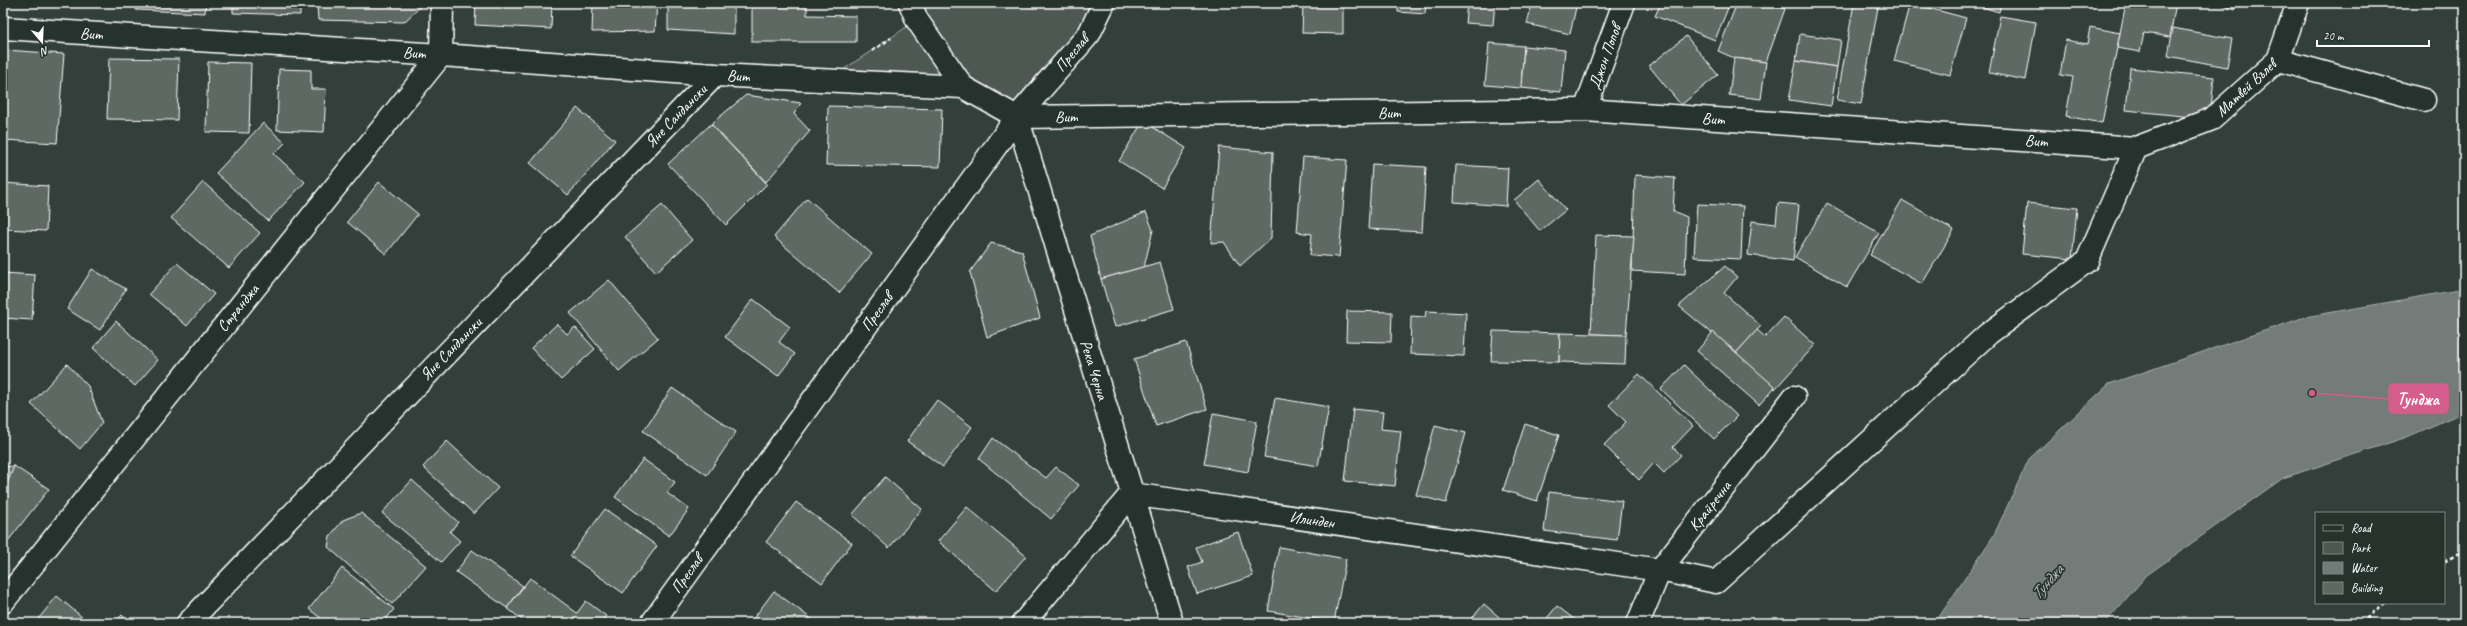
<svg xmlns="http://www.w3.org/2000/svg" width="2467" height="626" font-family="Caveat,sans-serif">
<rect width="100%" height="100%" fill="#333f3a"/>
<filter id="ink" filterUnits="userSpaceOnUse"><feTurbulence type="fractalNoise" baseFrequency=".025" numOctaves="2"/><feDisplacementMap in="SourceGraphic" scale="8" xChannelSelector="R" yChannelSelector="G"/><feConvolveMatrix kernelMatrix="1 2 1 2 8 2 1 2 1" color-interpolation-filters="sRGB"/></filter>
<g filter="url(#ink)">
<path fill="#4d5853" stroke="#a6aca9" d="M910 3H1104L1017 117 963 87 828 80 917 20Z"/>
<path fill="#737b78" stroke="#abb0ae" d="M2464 289V412L2407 437 2283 478 2147 575 2105 623H1935L1994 535 2029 459 2109 384 2305 317Z"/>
<g fill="#5f6964" stroke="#fff">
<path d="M136 3H206L205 13 136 10Z"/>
<path d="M233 3H300V15L233 13Z"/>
<path d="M317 3H419V8L404 22 318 20Z"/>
<path d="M476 3H552L551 29 475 25Z"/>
<path d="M593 3H657L655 31 592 32Z"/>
<path d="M668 3H734V34L668 30Z"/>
<path d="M752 3H807V15L856 16V42H752Z"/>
<path d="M1303 3H1343V34L1302 33Z"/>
<path d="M1398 3H1426L1425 14 1398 12Z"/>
<path d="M1467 3H1495L1493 25 1465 23Z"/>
<path d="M1532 3H1577L1570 34 1527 24Z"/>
<path d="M1661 3H1730L1715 40 1655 16Z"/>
<path d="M1737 3H1770L1785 9 1766 62 1734 58 1718 51Z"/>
<path d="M1854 3 1878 7 1861 104 1837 100Z"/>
<path d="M1910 3 1966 18 1950 75 1894 61Z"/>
<path d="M1969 3H2001L1999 12Z"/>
<path d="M2126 3H2176L2170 37 2144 33 2140 52 2117 48Z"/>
<path d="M2217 3H2238L2235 10Z"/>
<path d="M2000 16 2036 22 2026 80 1989 73Z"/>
<path d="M2090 27 2120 33 2102 123 2066 116 2073 77 2060 75 2066 40 2087 44Z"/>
<path d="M2173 28 2232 39 2227 67 2168 56Z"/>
<path d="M1800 34 1841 40 1837 67 1796 61Z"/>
<path d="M1686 36 1718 75 1681 105 1649 66Z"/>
<path d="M1489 43 1524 46 1521 88 1485 85Z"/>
<path d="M1524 46 1565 50 1561 92 1521 88Z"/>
<path d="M5 50 64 54 57 143 3 140Z"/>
<path d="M109 58 179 59 177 120 107 119Z"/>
<path d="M1734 58 1766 62 1761 99 1729 95Z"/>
<path d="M1796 61 1837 67 1831 106 1789 100Z"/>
<path d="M208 62 251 63 249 133 206 132Z"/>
<path d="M2130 68 2214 77 2210 119 2126 110Z"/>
<path d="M279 69 311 70V89H326L324 132 277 130Z"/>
<path d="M746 95 801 103 794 114 810 131 766 182 711 124Z"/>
<path d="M828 106 942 109 940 167 826 165Z"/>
<path d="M577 108 615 140 568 195 530 163Z"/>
<path d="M1143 121 1186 148 1162 188 1119 161Z"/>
<path d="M263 123 285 143 274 154 305 182 268 221 216 173Z"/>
<path d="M711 124 767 184 726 225 668 164Z"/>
<path d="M1219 147 1273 152 1271 238 1240 266 1224 242 1211 243Z"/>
<path d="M1303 157 1347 160 1339 257 1310 255 1312 234 1297 232Z"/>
<path d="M1372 164 1426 167 1422 232 1368 229Z"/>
<path d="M1456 165 1508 168 1506 206 1454 202Z"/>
<path d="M1635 175 1675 178 1673 211 1687 217 1685 274 1632 271Z"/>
<path d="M1539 179 1566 210 1540 231 1514 200Z"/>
<path d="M203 182 260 233 229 268 171 218Z"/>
<path d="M379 182 418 214 386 254 347 222Z"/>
<path d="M3 183 48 186 46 231 3 229Z"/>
<path d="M807 198 872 254 839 293 774 237Z"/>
<path d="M1902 200 1954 230 1922 284 1870 255Z"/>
<path d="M1778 203 1799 205 1793 261 1748 255 1752 221 1776 224Z"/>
<path d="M1827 203 1879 233 1847 287 1795 257Z"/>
<path d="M2027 203 2077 208 2072 259 2022 254Z"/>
<path d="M1697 204 1743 206 1741 259 1694 257Z"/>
<path d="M662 205 692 240 656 272 625 237Z"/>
<path d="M1146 212 1153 230 1144 267 1101 279 1090 236Z"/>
<path d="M1596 235 1634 236 1626 335 1591 334Z"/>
<path d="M991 243 1022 251 1040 318 987 337 970 272Z"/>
<path d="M1160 262 1174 309 1115 327 1101 279Z"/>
<path d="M177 263 214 294 187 326 149 294Z"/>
<path d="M1725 266 1737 277 1724 293 1761 326 1736 353 1679 306Z"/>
<path d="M92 269 126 289 100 330 67 309Z"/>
<path d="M3 273 35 275 32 320 3 318Z"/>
<path d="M609 280 658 338 619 371 570 313Z"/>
<path d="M753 299 790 327 779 342 795 354 778 376 725 337Z"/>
<path d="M1347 311 1392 312 1391 342 1346 341Z"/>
<path d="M1426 311 1466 313 1464 356 1410 354 1411 316 1425 317Z"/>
<path d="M1784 317 1815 345 1775 389 1736 353 1757 330 1765 337Z"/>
<path d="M116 321 158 360 135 386 93 348Z"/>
<path d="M557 324 567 334 575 327 595 349 561 380 531 348Z"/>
<path d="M1493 331 1560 333 1559 362 1491 361Z"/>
<path d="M1713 332 1775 387 1759 405 1697 351Z"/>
<path d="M1560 333 1626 335 1625 364 1559 362Z"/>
<path d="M1186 342 1207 409 1156 426 1134 359Z"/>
<path d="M67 364 88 386 102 423 80 449 31 404Z"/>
<path d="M1684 365 1737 416 1714 439 1661 389Z"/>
<path d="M1639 374 1693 426 1673 447 1681 455 1664 473 1654 463 1639 480 1604 445 1626 422 1609 405Z"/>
<path d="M672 388 736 432 707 475 643 431Z"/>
<path d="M1275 398 1329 407 1318 466 1264 457Z"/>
<path d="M937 400 972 427 943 467 907 441Z"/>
<path d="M1353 409 1383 412 1381 429 1401 431 1395 486 1345 481Z"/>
<path d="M1213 413 1257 421 1248 472 1204 464Z"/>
<path d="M1525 424 1559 435 1537 501 1503 490Z"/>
<path d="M1435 425 1466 433 1446 503 1416 495Z"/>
<path d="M993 438 1046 478 1056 467 1079 485 1051 519 979 459Z"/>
<path d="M447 441 498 488 474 514 423 467Z"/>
<path d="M643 459 675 482 667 493 689 509 669 536 615 497Z"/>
<path d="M14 466 49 489 4 546 3 493Z"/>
<path d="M14 466 3 493V467Z"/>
<path d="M885 477 922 509 889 548 852 515Z"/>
<path d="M412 480 458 522 450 532 460 541 441 562 382 513Z"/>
<path d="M1549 492 1622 501 1617 540 1544 531Z"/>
<path d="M796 502 852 543 822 583 766 542Z"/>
<path d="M967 507 1026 556 996 591 938 541Z"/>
<path d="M605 509 657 546 623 593 570 556Z"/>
<path d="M361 513 426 566 392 604 328 547 330 536 343 520Z"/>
<path d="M1238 532 1253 576 1197 594 1188 567 1202 562 1196 547Z"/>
<path d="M1279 547 1346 559 1334 622 1268 611Z"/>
<path d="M472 550 523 586 507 608 456 572Z"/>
<path d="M342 568 394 609 383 623H327L309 609Z"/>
<path d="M530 578 577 613 586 601 606 616 600 623H526L507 608Z"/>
<path d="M774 591 817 623H750Z"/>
<path d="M57 596 89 623H35Z"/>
<path d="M1484 604 1506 623H1468Z"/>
<path d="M1557 606 1579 623H1543Z"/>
<path d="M122 615 129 623H114Z"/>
</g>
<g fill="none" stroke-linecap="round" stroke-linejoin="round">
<defs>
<g id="minor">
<path d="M910 3 917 20 963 87"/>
<path d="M3 28 441 55 715 75 963 87 1017 117 1585 110 2136 148 2212 119 2278 60 2298 3"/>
<path d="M2278 60 2424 100"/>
<path d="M1585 110 1624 3"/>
<path d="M1017 117 1172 623"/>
<path d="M3 602 441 55 442 3"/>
<path d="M188 623 715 75"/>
<path d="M1023 623 1131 494 1660 570 1716 582 1988 334 2087 261 2136 148"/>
<path d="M1638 623 1660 570 1794 397"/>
</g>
<path id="secondary" d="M652 623 1017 117 1089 34 1104 3"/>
</defs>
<use href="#minor" stroke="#fff" stroke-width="25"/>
<use href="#secondary" stroke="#fff" stroke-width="25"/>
<g stroke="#fff" stroke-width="2.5" stroke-dasharray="4 3" stroke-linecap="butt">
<path d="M872 51 891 38"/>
<path d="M2444 562 2464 550"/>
<path d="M2361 623 2385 603"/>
</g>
<use href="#minor" stroke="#26332d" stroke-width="22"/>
<use href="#secondary" stroke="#26332d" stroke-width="22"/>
</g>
</g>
<g text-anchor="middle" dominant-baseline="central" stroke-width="3.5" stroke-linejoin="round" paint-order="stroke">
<g font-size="16" fill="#fff" stroke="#26332d">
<text transform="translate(91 34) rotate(3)">Вит</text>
<text transform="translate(414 53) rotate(3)">Вит</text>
<text transform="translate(1072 53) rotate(-50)">Преслав</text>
<text transform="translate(1605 57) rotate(-70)">Джон Попов</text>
<text transform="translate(738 76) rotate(3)">Вит</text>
<text transform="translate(2246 88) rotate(-43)">Матвей Вълев</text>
<text transform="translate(1389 113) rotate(-1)">Вит</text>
<text transform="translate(676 116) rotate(-46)">Яне Сандански</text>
<text transform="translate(1066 117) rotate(-1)">Вит</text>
<text transform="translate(1713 119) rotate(4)">Вит</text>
<text transform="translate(2036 141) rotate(4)">Вит</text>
<text transform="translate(238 308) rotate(-51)">Странджа</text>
<text transform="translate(877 312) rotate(-54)">Преслав</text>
<text transform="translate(451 349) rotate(-46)">Яне Сандански</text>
<text transform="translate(1094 370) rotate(73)">Река Черна</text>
<text transform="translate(1710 506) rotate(-52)">Крайречна</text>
<text transform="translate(1312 520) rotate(8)">Илинден</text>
<text transform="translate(687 574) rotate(-54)">Преслав</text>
</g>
<g font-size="17" font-style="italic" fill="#b9bdbc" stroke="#26332d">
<text transform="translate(2047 582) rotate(-49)">Тунджа</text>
</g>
</g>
<path fill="none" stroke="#d45d8c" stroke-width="1.5" d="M2312 393L2389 399"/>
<circle fill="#d45d8c" stroke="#26332d" stroke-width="1.5" cx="2312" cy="393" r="4"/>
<rect fill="#d45d8c" stroke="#d45d8c" stroke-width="1.5" x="2389" y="384" width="59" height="29" rx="4"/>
<g font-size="17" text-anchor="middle" font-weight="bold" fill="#fff">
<text x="2418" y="405">Тунджа</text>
</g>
<rect width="2467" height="626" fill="none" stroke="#26332d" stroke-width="16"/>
<rect x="8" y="8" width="2451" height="610" fill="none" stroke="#fff" stroke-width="1.5" filter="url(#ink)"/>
<rect x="2315" y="512" width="130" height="92" fill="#26332d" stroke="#7d8581"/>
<rect x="2323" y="525" width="20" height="6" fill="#26332d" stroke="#7d8581"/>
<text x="2351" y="532" font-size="12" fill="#ffffff">Road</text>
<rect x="2323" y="542" width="20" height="12" fill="#4d5853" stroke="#7d8581"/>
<text x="2351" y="552" font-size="12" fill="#ffffff">Park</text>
<rect x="2323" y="562" width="20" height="12" fill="#737b78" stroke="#7d8581"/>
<text x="2351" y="572" font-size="12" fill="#ffffff">Water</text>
<rect x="2323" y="582" width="20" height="12" fill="#5f6964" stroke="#7d8581"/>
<text x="2351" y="592" font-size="12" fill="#ffffff">Building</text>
<g transform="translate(42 42) rotate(161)" stroke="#26332d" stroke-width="3" paint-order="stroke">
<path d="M0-3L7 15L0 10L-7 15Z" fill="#ffffff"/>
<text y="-6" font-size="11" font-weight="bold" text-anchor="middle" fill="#ffffff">N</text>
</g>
<path d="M2317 40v6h112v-6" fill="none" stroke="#ffffff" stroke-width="2"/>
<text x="2323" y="40" font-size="12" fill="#ffffff" stroke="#26332d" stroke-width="3" paint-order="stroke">20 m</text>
</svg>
